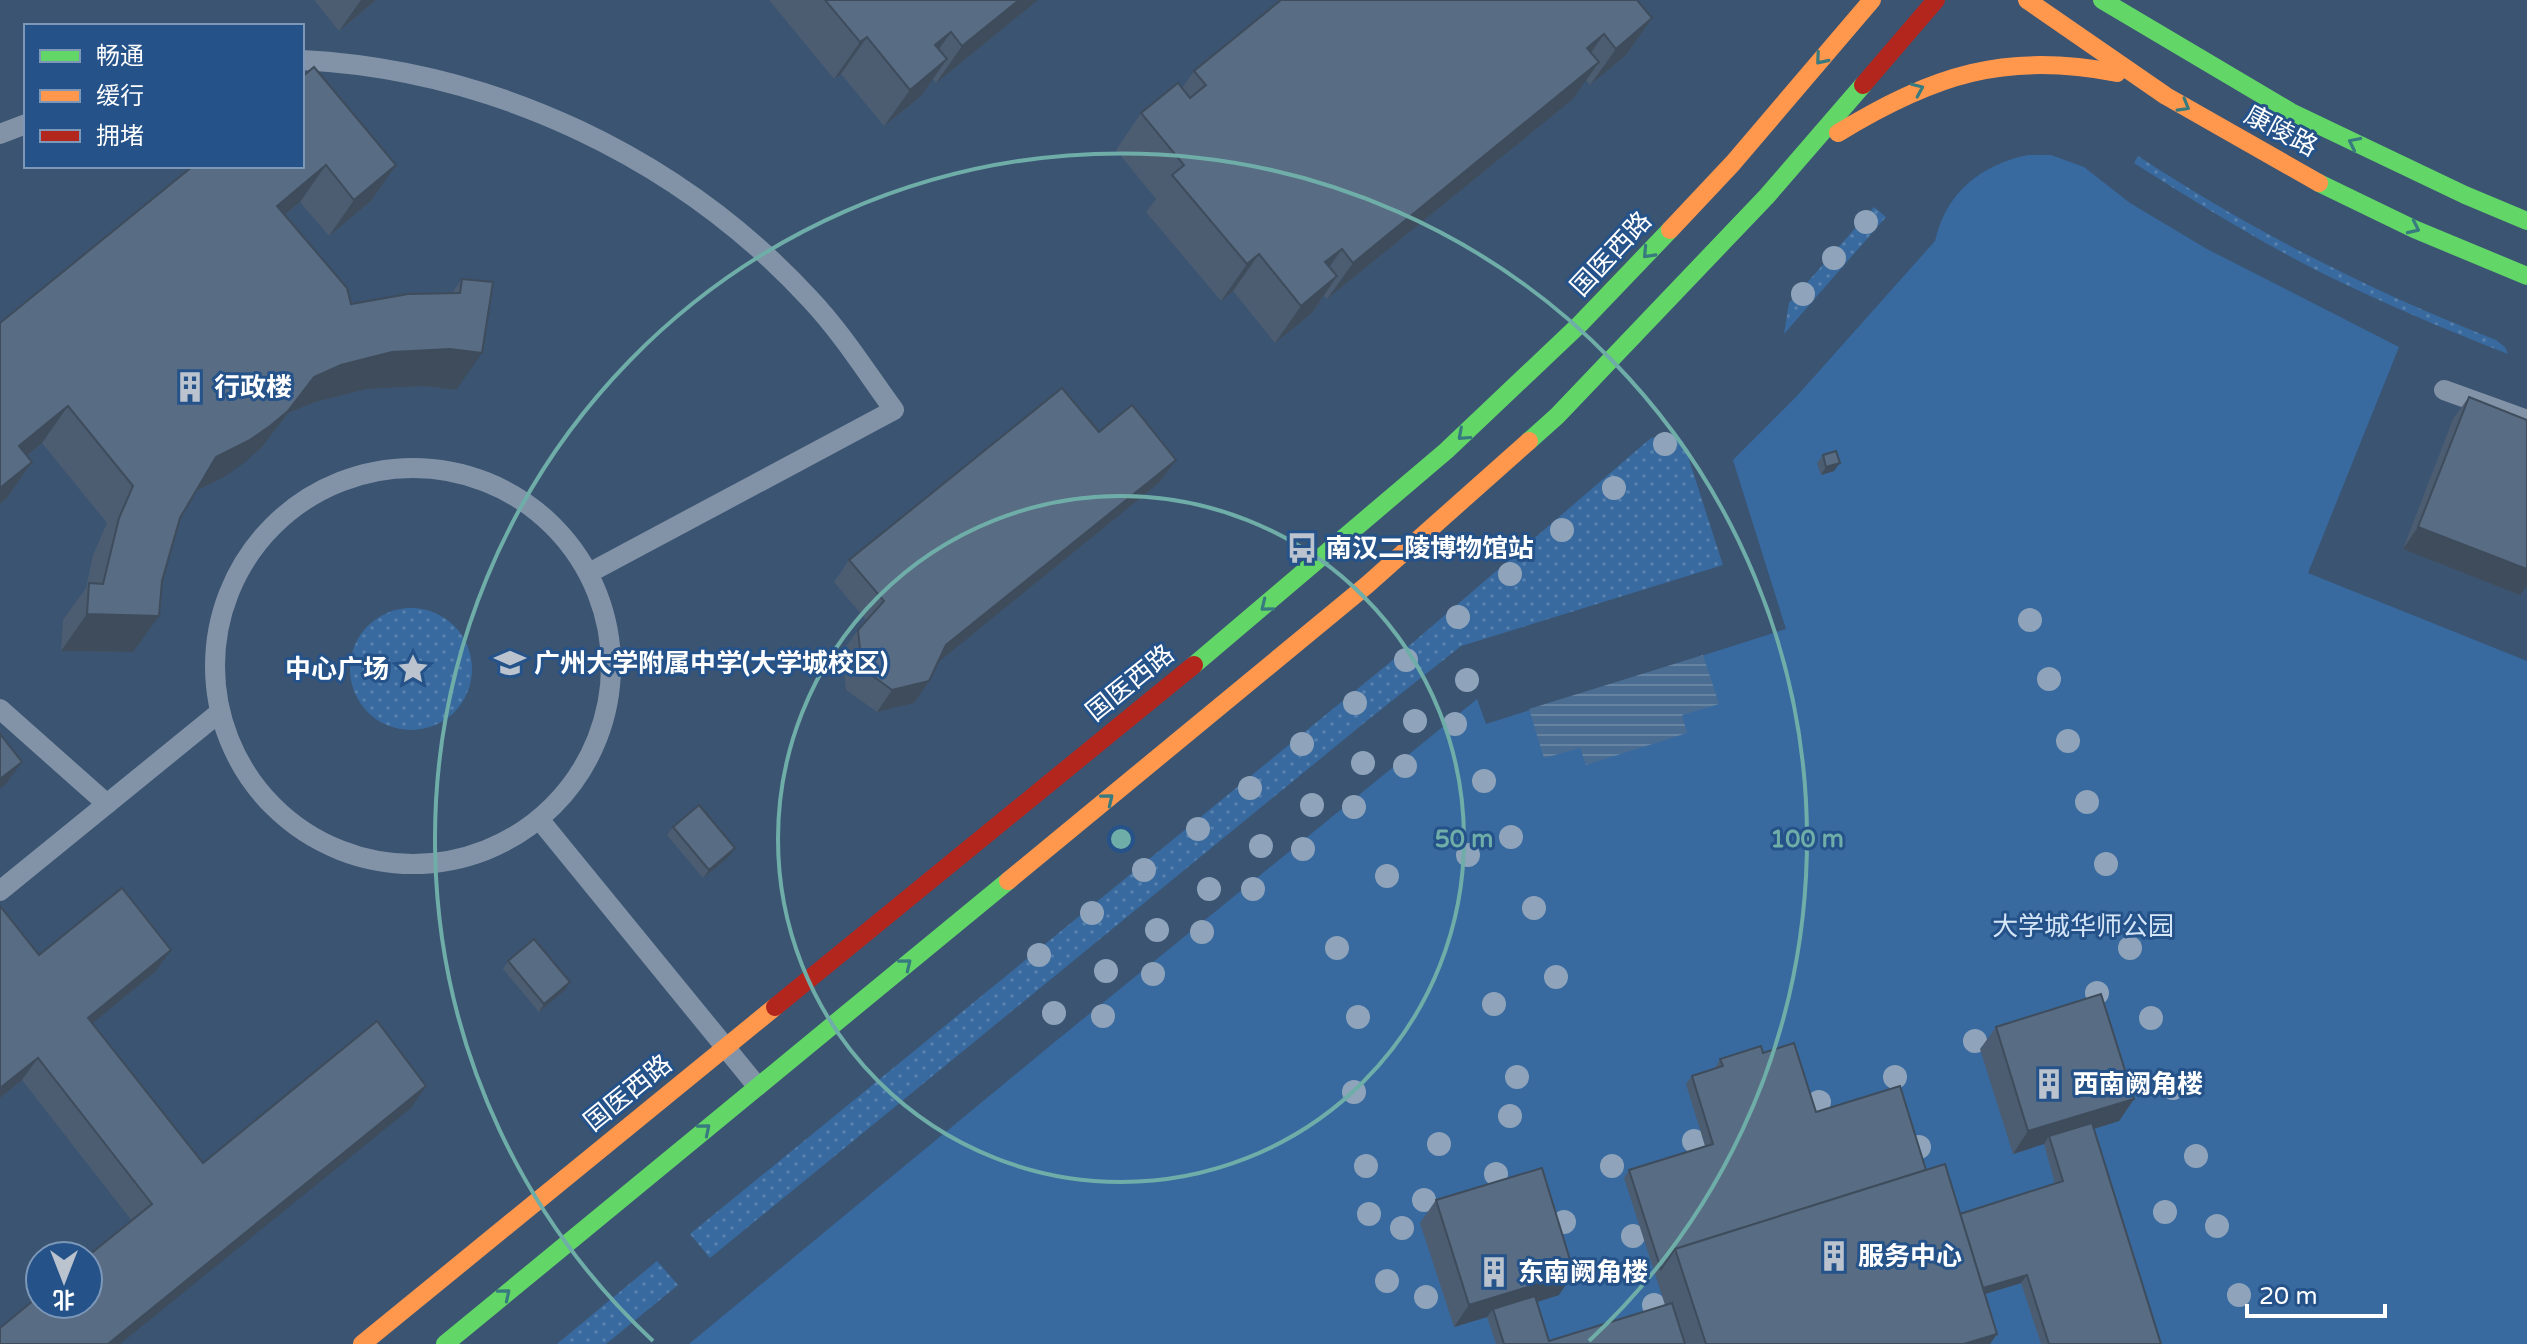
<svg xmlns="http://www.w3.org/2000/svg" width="2527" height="1344" font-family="'Varela Round','Noto Sans SC',sans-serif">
<defs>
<pattern id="grass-dots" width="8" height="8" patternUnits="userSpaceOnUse" patternTransform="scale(2)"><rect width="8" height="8" fill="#386a9f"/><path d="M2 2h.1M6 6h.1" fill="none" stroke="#5680ad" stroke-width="1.8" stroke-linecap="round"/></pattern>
<pattern id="water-rules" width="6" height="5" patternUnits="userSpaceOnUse" patternTransform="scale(2)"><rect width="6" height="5" fill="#4b6d92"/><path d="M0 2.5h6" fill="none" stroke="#6683a2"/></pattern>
</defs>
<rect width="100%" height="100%" fill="#3b5472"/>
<g fill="url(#grass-dots)">
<path d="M2138 156C2251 230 2370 291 2496 340L2505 347 2508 354C2444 329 2380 302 2318 271 2255 239 2194 201 2134 163Z"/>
<path d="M1874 207 1886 217 1784 334 1789 303Z"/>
<path d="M1659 437 1683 441 1723 565 1461 646 1369 719 710 1258 690 1234 1388 664 1651 438Z"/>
<circle cx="411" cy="669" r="61"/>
<path d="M657 1261 678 1285 606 1344H557Z"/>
</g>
<path fill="#386a9f" d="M2028 155H2051L2084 167 2130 203 2207 249 2399 347 2308 573 2527 661V1344H689L1051 1045 1477 699 1486 724 1786 629 1733 460 1796 397 1935 241C1946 193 1980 165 2028 155Z"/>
<path fill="url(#water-rules)" d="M1703 655 1719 704 1682 715 1687 733 1586 765 1580 748 1544 758 1529 709Z"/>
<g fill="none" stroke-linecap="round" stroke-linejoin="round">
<g stroke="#8293a7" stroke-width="20">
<path d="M302 60C494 70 680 158 810 299 842 333 867 373 894 410L589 573"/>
<path d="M0 134 26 124"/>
<path d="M2444 390 2527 420"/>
<circle cx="413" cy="666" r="198"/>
<path d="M0 709 107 804"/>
<path d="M539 819 757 1086"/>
<path d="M0 891 220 712"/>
</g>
<g stroke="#63d668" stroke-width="18">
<path d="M2102 0 2291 112 2465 195 2527 221"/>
<path d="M2319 183 2414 229 2527 276"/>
<path d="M1529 441 1557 416 1767 196 1863 85"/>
<path d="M1194 665 1446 451 1580 324 1670 230"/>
<path d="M445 1344 1008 881"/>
</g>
<g stroke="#ff974d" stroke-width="18">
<path d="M2027 0 2166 96 2319 183"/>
<path d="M1838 133C1933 75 2006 51 2117 73"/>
<path d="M1670 230 1733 163 1872 0"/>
<path d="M1008 881 1367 585 1529 441"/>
<path d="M362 1344 775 1007"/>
</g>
<g stroke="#b3261e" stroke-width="18">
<path d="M1863 85 1936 0"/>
<path d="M775 1007 1194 665"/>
</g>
</g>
<g fill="#8fa4bb">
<circle cx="1866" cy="222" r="12"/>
<circle cx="1834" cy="258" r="12"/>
<circle cx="1803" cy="294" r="12"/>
<circle cx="1665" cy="444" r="12"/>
<circle cx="1614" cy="488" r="12"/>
<circle cx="1562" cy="530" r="12"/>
<circle cx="1510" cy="574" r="12"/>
<circle cx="1458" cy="617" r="12"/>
<circle cx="2030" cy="620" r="12"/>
<circle cx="1406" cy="660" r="12"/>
<circle cx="2049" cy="679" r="12"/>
<circle cx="1467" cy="680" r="12"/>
<circle cx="1355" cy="703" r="12"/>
<circle cx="1415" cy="721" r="12"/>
<circle cx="1455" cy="724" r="12"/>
<circle cx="2068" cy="741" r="12"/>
<circle cx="1302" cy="744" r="12"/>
<circle cx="1363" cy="763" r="12"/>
<circle cx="1405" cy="766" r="12"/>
<circle cx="1484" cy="781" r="12"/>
<circle cx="1250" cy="788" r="12"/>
<circle cx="2087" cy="802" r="12"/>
<circle cx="1312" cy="805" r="12"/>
<circle cx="1354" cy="807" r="12"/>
<circle cx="1198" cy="829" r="12"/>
<circle cx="1511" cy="837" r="12"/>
<circle cx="1261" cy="846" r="12"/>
<circle cx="1303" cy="849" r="12"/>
<circle cx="1468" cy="855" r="12"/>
<circle cx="2106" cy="864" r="12"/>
<circle cx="1144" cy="870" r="12"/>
<circle cx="1387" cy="876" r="12"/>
<circle cx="1209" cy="889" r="12"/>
<circle cx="1253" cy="889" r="12"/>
<circle cx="1534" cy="908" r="12"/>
<circle cx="1092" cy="913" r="12"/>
<circle cx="1157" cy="930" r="12"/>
<circle cx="1202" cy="932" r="12"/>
<circle cx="1337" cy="948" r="12"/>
<circle cx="2130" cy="948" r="12"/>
<circle cx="1039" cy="955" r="12"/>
<circle cx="1106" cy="971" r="12"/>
<circle cx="1153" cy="974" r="12"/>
<circle cx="1556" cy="977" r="12"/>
<circle cx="2097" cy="993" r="12"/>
<circle cx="1494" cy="1004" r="12"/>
<circle cx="1054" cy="1013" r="12"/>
<circle cx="1103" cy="1016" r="12"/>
<circle cx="1358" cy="1017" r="12"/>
<circle cx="2151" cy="1018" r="12"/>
<circle cx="1975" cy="1041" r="12"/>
<circle cx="1517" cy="1077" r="12"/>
<circle cx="1895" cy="1077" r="12"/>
<circle cx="2173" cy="1088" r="12"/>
<circle cx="1354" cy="1092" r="12"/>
<circle cx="1819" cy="1102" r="12"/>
<circle cx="1510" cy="1116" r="12"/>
<circle cx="1694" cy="1141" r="12"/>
<circle cx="1439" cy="1144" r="12"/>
<circle cx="1919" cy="1147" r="12"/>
<circle cx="2196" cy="1156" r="12"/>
<circle cx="1366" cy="1166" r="12"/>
<circle cx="1612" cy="1166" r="12"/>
<circle cx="1496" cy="1174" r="12"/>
<circle cx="1424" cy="1200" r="12"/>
<circle cx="2165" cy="1212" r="12"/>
<circle cx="1369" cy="1214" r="12"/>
<circle cx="1564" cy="1222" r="12"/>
<circle cx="2217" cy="1226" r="12"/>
<circle cx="1402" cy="1228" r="12"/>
<circle cx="1633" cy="1236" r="12"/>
<circle cx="1387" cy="1281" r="12"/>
<circle cx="2239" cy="1295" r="12"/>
<circle cx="1426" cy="1297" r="12"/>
<circle cx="1654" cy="1305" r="12"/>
</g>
<g fill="#4c5d72">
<path d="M314 0H376L339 31Z"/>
<path d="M769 0H1038L936 83 933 79 921 96 884 126 841 74 834 79Z"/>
<path d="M1652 18 1626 55 1590 85 1586 80 1573 99 1327 299 1324 296 1312 313 1275 343 1233 291 1221 301 1146 212 1156 199 1116 150 1141 113 1182 88 1194 71Z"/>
<path d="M396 165 371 201 329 236 300 202 285 215 351 304 452 293 462 279 456 390 424 386 366 389 315 402 288 413 262 447 224 477 196 491 180 518 133 652 61 651 63 620 86 588 93 555 107 523 42 443 27 456 32 462 6 499 0 504V323L193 166Z"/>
<path d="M2469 397 2520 595 2403 549 2453 419Z"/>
<path d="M1099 432 1176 460 1160 482 939 661 929 681 914 703 877 712 846 690 842 652 858 630 867 621 834 582 849 560Z"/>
<path d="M1823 455 1834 471 1821 475 1817 463Z"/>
<path d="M673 827 730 856 703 878 667 835Z"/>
<path d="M0 906 39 955 155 972 92 1023 203 1163 411 1108 132 1221 22 1080 0 1098Z"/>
<path d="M508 961 565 990 539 1012 503 969Z"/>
<path d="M1996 1027 2134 1099 2119 1121 2094 1129 2161 1344H2041L2021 1283 1985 1294 1997 1334 1990 1344H1496L1487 1317 1454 1327 1420 1223 1436 1200 1559 1295 1537 1302 1549 1341 1665 1305 1624 1178 1629 1170 1705 1146 1686 1084 1692 1076 1715 1068 1720 1059 1763 1053 1816 1112 1926 1170 1960 1214 2055 1184 2044 1144 2013 1154 1980 1049Z"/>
</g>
<g fill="#3e4c5c">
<path d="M361 0H376L339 31Z"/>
<path d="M1019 0H1038L936 83 962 46Z"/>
<path d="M1652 18 1626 55 1590 85 1616 49Z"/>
<path d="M951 32 925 69 935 45Z"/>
<path d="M1604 34 1578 71 1587 48Z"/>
<path d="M867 37 841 74 834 79 860 42Z"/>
<path d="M947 59 921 96 884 126 910 90Z"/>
<path d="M1599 62 1573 99 1327 299 1353 263Z"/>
<path d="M326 165 300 202 251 242 277 206Z"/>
<path d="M396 165 371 201 329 236 354 200Z"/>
<path d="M1342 249 1316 286 1325 262Z"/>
<path d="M1259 254 1233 291 1221 301 1247 264Z"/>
<path d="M1337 276 1312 313 1275 343 1301 306Z"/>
<path d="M450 349 482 353 456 390 424 386 366 389 315 402 288 413 262 447 244 463 224 477 190 494 216 457 314 377 341 365 392 352Z"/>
<path d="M68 406 42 443 0 478 19 446Z"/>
<path d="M1176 460 1160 482 931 668 946 645Z"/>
<path d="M32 462 6 499 0 504V488Z"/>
<path d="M1840 463 1834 471 1821 475 1826 467Z"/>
<path d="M2418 527 2527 569V585L2520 595 2403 549Z"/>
<path d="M87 614 159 616 133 652 61 651Z"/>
<path d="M929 681 914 703 877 712 892 690Z"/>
<path d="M22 762 6 784 0 789V779Z"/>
<path d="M735 848 730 856 703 878 709 870Z"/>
<path d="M171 950 155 972 72 1040 88 1018Z"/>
<path d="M570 982 565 990 539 1012 544 1004Z"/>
<path d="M38 1058 22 1080 0 1098V1088Z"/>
<path d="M426 1086 411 1108 120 1344H108Z"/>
<path d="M2134 1099 2119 1121 2051 1142 2049 1136 2044 1144 2013 1154 2028 1131Z"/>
<path d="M1574 1273 1559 1295 1495 1315 1493 1309 1487 1317 1454 1327 1469 1305Z"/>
<path d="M2027 1275 2021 1283 1959 1302 1965 1294Z"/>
<path d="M1997 1334 1990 1344H1964Z"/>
</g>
<g fill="#586c84" stroke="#3e4c5c" stroke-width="2">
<path d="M825 0H1019L962 46 951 32 935 45 947 59 910 90 867 37 860 42Z"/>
<path d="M1281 0H1637L1652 18 1616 49 1604 34 1587 48 1599 62 1353 263 1342 249 1325 262 1337 276 1301 306 1259 254 1247 264 1172 175 1184 165 1141 113 1178 83 1190 98 1206 85 1194 71Z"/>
<path d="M314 67 396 165 354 200 326 165 277 206 347 288 351 304 408 294 460 293 462 279 493 282 482 353 450 349 392 352 341 365 314 377 288 411 270 426 250 440 216 457 180 518 162 581 159 616 87 614 89 583 103 584 119 518 133 486 68 406 19 446 32 462 0 488V323L193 166H302V77Z"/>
<path d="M1062 388 1099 432 1132 405 1176 460 946 645 929 681 892 690 862 668 858 630 884 601 849 560Z"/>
<path d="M2469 397 2527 420V569L2418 527Z"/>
<path d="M1836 451 1840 463 1826 467 1823 455Z"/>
<path d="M0 734 22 762 0 779Z"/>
<path d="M699 805 735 848 709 870 673 827Z"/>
<path d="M122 888 171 950 88 1018 203 1163 377 1021 426 1086 108 1344H0V1328L40 1295V1304H88V1256L152 1204 38 1058 0 1088V906L39 955Z"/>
<path d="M534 939 570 982 544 1004 508 961Z"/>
<path d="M2101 994 2134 1099 2028 1131 1996 1027Z"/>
<path d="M1794 1043 1816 1112 1900 1086 1926 1170 1675 1249 1661 1269 1629 1170 1713 1144 1692 1076 1723 1066 1720 1059 1761 1046 1763 1053Z"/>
<path d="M2092 1123 2161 1344H2049L2027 1275 1983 1288 1960 1214 2063 1181 2049 1136Z"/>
<path d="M1945 1164 1997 1334 1964 1344H1706L1675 1249Z"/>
<path d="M1542 1168 1574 1273 1469 1305 1436 1200Z"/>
<path d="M1535 1296 1549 1341 1672 1303 1685 1344H1504L1493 1309Z"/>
</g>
<defs><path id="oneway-chevron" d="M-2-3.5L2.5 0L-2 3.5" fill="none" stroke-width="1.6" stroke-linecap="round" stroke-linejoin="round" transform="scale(2)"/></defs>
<g stroke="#377a7f">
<use href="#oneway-chevron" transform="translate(1821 59) rotate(130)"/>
<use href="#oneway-chevron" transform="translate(1918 89) rotate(-24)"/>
<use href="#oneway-chevron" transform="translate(2184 106) rotate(30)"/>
<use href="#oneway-chevron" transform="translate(2354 143) rotate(-154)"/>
<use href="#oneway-chevron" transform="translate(2414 228) rotate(25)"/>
<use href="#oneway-chevron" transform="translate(1648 253) rotate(133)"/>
<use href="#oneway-chevron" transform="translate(1463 435) rotate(138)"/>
<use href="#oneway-chevron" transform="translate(1266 606) rotate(141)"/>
<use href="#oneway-chevron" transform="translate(1108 799) rotate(-39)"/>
<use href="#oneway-chevron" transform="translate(906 964) rotate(-39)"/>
<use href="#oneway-chevron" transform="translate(705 1129) rotate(-40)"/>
<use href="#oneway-chevron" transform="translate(505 1294) rotate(-40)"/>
</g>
<g fill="none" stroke="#6fada8" stroke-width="4">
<circle cx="1121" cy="839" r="343"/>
<path d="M653 1341A686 686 0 1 1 1589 1341"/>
</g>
<defs>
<symbol id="building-bare" viewBox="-9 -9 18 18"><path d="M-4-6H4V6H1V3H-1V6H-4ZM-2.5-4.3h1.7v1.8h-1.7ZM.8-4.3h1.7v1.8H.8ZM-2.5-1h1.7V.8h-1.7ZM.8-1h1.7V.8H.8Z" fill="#bac3ce" stroke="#245289" stroke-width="2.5" paint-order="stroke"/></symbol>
<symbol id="bus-bare" viewBox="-9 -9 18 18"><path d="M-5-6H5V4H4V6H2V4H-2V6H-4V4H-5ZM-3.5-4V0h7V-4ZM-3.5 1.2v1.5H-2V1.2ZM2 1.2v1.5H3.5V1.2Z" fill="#bac3ce" stroke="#245289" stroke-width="2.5" paint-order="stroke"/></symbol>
<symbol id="school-bare" viewBox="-9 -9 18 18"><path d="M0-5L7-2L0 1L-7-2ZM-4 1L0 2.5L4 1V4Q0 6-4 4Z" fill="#bac3ce" stroke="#245289" stroke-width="2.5" paint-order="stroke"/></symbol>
<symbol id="sight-bare" viewBox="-9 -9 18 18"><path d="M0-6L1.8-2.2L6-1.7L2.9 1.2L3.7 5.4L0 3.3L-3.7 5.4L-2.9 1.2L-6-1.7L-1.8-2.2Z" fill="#bac3ce" stroke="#245289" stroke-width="2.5" paint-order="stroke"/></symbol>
</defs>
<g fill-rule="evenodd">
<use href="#building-bare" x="168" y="365" width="44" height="44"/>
<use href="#bus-bare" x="1280" y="526" width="44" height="44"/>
<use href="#school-bare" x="488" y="641" width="44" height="44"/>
<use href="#sight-bare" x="391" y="647" width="44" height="44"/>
<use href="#building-bare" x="2027" y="1062" width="44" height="44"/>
<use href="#building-bare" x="1812" y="1234" width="44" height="44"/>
<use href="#building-bare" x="1472" y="1250" width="44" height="44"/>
</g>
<g text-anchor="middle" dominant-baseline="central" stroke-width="6" stroke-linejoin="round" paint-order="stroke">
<g font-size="26" fill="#fff" stroke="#245289">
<text transform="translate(2281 131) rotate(28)">康陵路</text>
<text transform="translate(1611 254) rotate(-47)">国医西路</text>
<text transform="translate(1130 683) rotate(-39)">国医西路</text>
<text transform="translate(628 1093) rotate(-39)">国医西路</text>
</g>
<g font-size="26" font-weight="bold" fill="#fff" stroke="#245289" text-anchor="start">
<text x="214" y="387">行政楼</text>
<text x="1326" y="548">南汉二陵博物馆站</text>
<text x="534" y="663">广州大学附属中学(大学城校区)</text>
<text x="389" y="669" text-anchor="end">中心广场</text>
<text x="2073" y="1084">西南阙角楼</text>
<text x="1858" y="1256">服务中心</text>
<text x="1518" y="1272">东南阙角楼</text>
</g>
<g font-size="26" fill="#d4e5f7" stroke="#245289">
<text x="2083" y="926">大学城华师公园</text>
</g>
</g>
<circle cx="1121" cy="839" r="12" fill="#6fada8" stroke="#245289" stroke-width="4"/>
<g font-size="24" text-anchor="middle" font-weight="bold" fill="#6fada8" stroke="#245289" stroke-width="6" stroke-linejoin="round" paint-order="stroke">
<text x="1464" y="847">50 m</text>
<text x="1807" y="847">100 m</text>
</g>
<rect x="24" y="24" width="280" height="144" fill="#245289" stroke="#7c97b8" stroke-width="2"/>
<rect x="40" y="50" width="40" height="12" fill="#63d668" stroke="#7c97b8" stroke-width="2"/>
<text x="96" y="64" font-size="24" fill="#ffffff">畅通</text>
<rect x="40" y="90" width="40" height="12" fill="#ff974d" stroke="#7c97b8" stroke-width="2"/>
<text x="96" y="104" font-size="24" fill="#ffffff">缓行</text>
<rect x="40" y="130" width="40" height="12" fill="#b3261e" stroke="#7c97b8" stroke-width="2"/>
<text x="96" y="144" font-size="24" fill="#ffffff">拥堵</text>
<g transform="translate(64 1280) rotate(180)"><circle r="38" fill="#245289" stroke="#7c97b8" stroke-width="2"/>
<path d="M0-6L14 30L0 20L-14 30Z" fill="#bac3ce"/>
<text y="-12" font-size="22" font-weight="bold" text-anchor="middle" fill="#ffffff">北</text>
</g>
<path d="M2247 1304v12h138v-12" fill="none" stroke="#ffffff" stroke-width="4"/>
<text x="2259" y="1304" font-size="24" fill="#ffffff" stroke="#245289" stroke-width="6" paint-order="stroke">20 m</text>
</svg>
